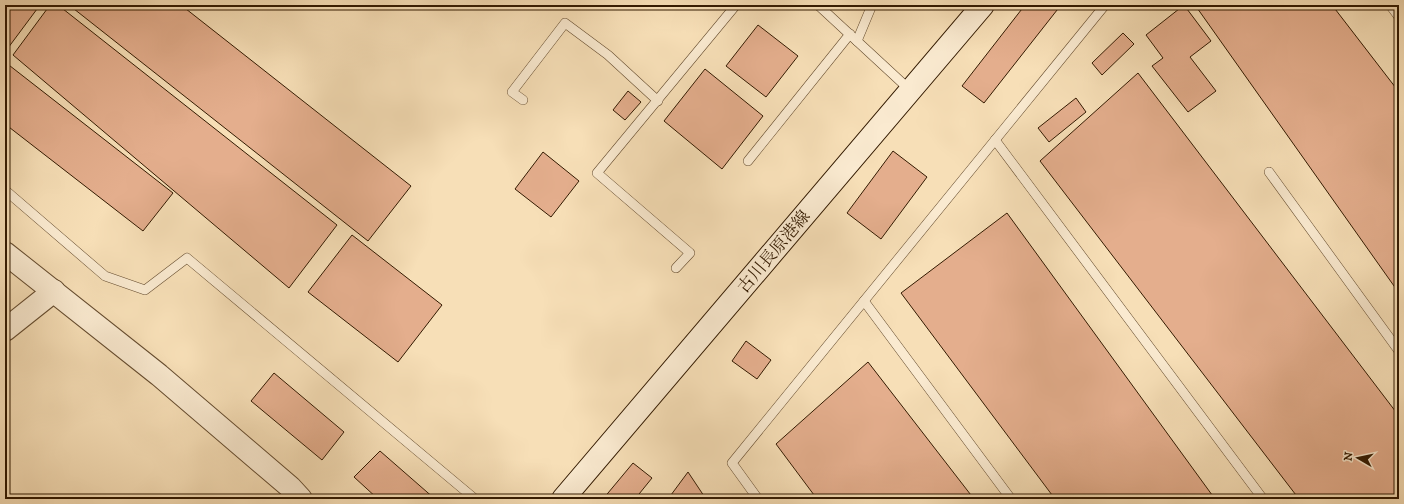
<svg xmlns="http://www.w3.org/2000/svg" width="1404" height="504" font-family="'IM FELL DW Pica','Noto Serif JP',serif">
<rect width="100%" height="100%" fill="#f7dfb7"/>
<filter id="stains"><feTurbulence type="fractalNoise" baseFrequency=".005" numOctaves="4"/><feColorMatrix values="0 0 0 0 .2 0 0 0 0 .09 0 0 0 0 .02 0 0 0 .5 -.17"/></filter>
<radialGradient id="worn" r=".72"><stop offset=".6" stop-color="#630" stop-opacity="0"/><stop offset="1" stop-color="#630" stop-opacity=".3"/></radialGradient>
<g fill="#e4ae8d" stroke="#331a01">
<path d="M5 5H40L8 48 5 47Z"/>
<path d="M50 5H58L337 225 289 288 13 55Z"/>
<path d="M69 5H181L411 186 368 241Z"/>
<path d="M1025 5H1061L984 103 962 86Z"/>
<path d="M1184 5 1211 41 1190 57 1216 91 1188 112 1152 66 1163 58 1146 35Z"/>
<path d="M1195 5H1332L1399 92V293Z"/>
<path d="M758 25 798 56 766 97 726 66Z"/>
<path d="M1123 33 1134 44 1102 75 1092 63Z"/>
<path d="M5 62 173 193 143 231 5 124Z"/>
<path d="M705 69 763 116 722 169 664 121Z"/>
<path d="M1138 73 1399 416V499H1299L1040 161Z"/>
<path d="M628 91 641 102 625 120 613 110Z"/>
<path d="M1076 98 1086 112 1049 142 1038 128Z"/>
<path d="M893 151 927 177 881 239 847 213Z"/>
<path d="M543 152 579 181 551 217 515 189Z"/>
<path d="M1007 213 1215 499H1055L901 293Z"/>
<path d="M352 235 442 305 398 362 308 292Z"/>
<path d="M746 341 771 360 757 379 732 361Z"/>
<path d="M868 362 974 499H817L776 444Z"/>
<path d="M274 373 344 432 322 460 251 401Z"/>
<path d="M380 451 435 499H378L354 477Z"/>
<path d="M633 463 652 478 635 499H603Z"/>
<path d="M688 472 706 499H668Z"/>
</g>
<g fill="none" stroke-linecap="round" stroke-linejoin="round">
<defs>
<g id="service">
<path d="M818 5 911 91"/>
<path d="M1390 5 1399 17"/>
<path d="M857 41 872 5"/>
<path d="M523 100 512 92 565 23 608 55 658 101"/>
<path d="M995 140 1263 499"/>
<path d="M748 161 850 34"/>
<path d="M1269 172 1399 351"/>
<path d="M5 190 105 276 145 290 187 258 475 499"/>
<path d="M676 268 690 253 597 173 736 5"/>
<path d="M864 301 1011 499"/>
<path d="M758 499 732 463 1105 5"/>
</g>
<g id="tertiary">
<path d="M5 253 159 375 290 487 301 499"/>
<path d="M5 330 54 291"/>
</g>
<path id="secondary" d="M563 499 983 5"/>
</defs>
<use href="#service" stroke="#644b2e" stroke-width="10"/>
<use href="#tertiary" stroke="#644b2e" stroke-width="24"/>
<use href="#secondary" stroke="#331a01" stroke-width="24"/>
<use href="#service" stroke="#faead0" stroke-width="9"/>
<use href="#tertiary" stroke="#faead0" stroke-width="22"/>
<use href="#secondary" stroke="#faead0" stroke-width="22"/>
</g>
<g text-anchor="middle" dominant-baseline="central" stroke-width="3" stroke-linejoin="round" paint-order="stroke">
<g font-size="17" fill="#331a01" stroke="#faead0">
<text transform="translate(774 252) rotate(-50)">古川長原港線</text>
</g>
</g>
<rect width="1404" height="504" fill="none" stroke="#f7dfb7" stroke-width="20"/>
<rect x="6" y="6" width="1392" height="492" fill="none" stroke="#331a01" stroke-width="2"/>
<rect x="10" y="10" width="1384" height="484" fill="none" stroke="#331a01"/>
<g transform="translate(1358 458) rotate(279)" stroke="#faead0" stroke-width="3" paint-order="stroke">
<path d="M0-3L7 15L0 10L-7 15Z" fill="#331a01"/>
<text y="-6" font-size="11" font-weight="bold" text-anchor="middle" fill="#331a01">N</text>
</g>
<rect width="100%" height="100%" filter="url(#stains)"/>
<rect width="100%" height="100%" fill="url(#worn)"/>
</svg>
